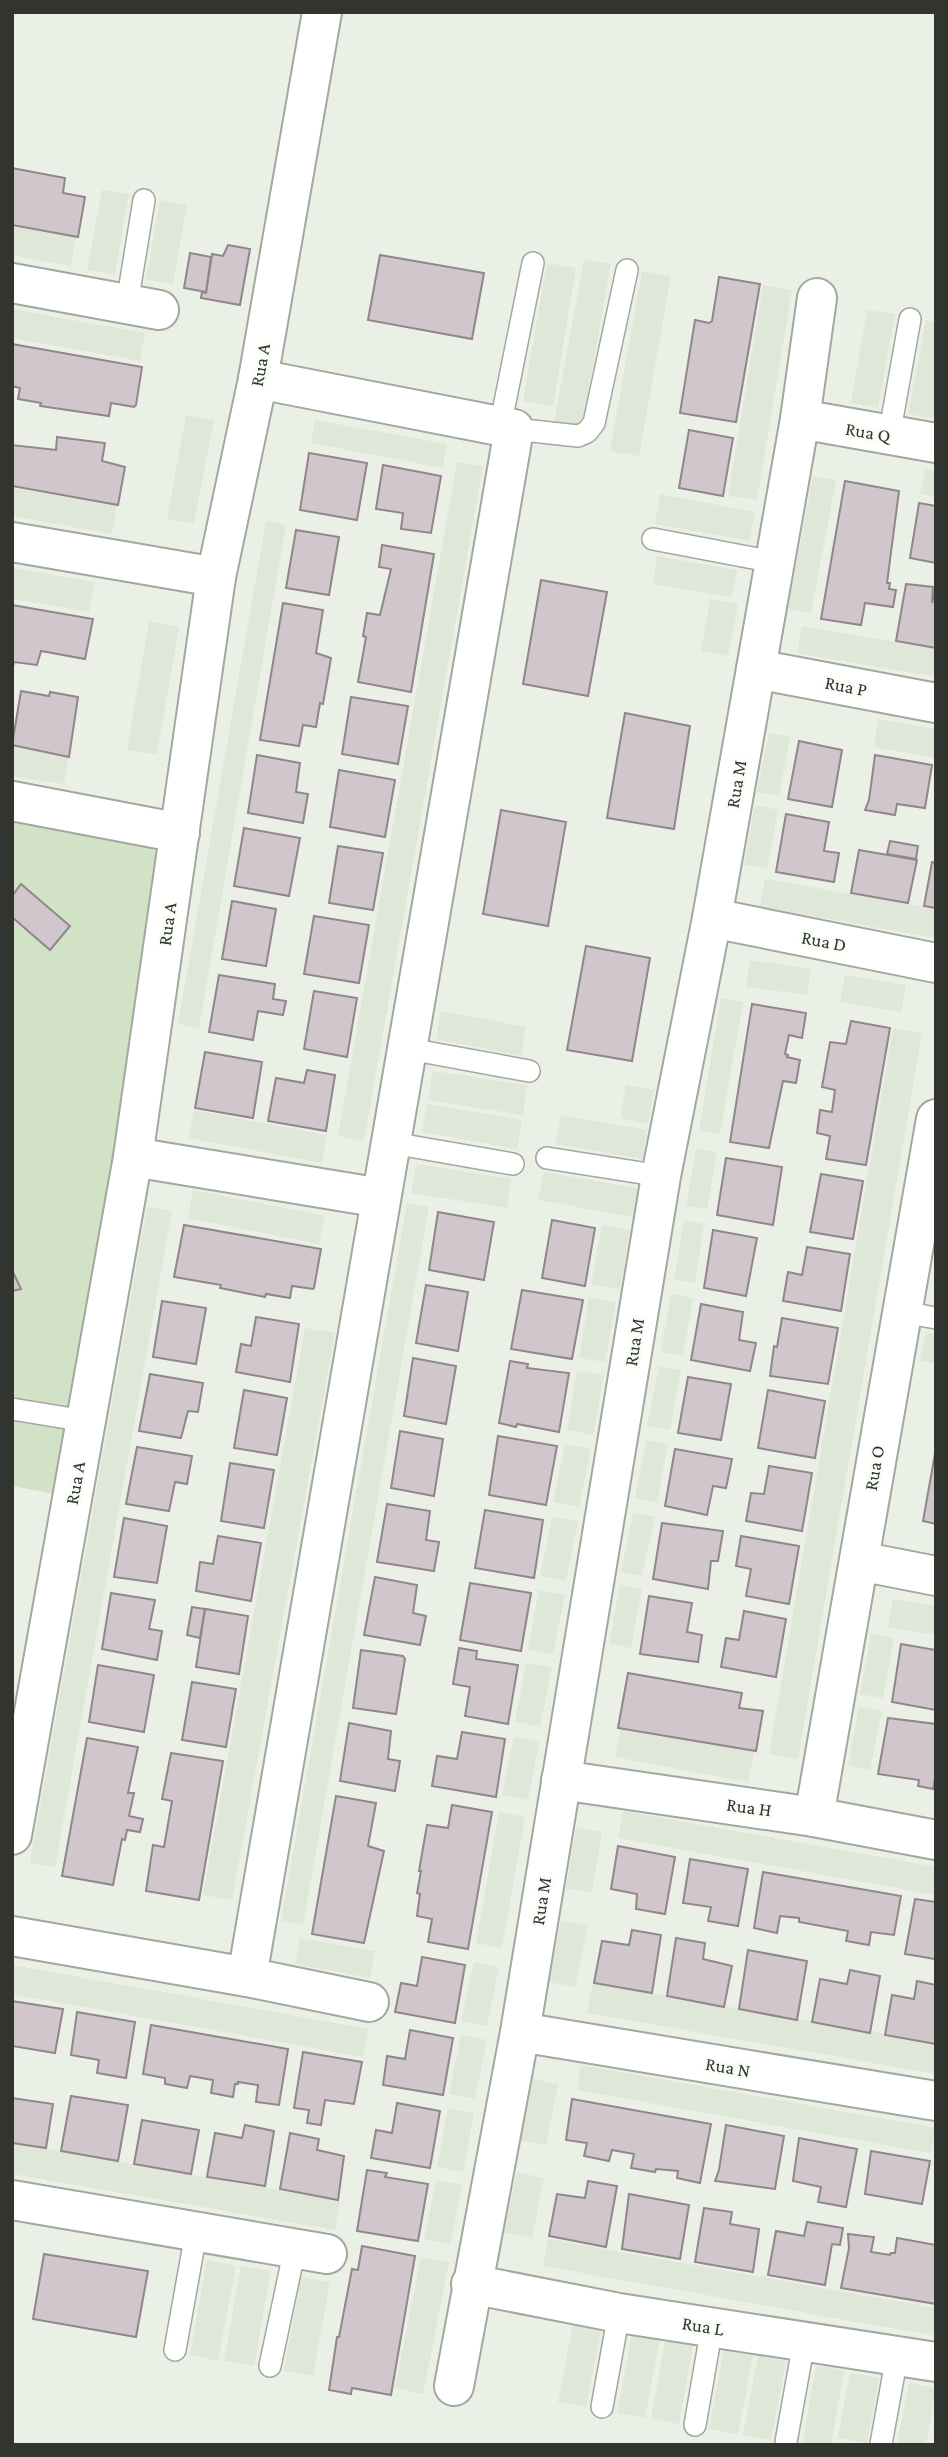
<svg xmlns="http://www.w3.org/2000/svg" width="948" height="2457" font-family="'Crimson Pro',serif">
<rect width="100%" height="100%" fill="#ebf0e7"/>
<g fill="#dee7d8">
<path d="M102 190 129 194 115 274 87 270Z"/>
<path d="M160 200 187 205 173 284 146 279Z"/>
<path d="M12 225 76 237 71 266 12 255Z"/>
<path d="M584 260 611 264 582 427 554 422Z"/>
<path d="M547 263 576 268 553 406 523 401Z"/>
<path d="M642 271 671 276 639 456 610 451Z"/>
<path d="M763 285 792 290 757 500 728 496Z"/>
<path d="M12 309 145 333 140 361 12 338Z"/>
<path d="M867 310 895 314 878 408 851 403Z"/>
<path d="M926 320 936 322V419L908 414Z"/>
<path d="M186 415 214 420 194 523 167 519Z"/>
<path d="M315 420 447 444 443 468 311 443Z"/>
<path d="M457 462 483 466 364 1141 338 1136Z"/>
<path d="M925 469 936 471V497L920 494Z"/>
<path d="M813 476 836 480 811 613 788 609Z"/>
<path d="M12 488 117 506 112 534 12 516Z"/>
<path d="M660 494 755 512 749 541 655 524Z"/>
<path d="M266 521 286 525 199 1028 178 1024Z"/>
<path d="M657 556 737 570 731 597 653 584Z"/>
<path d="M12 568 95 582 89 612 12 599Z"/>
<path d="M710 599 738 604 728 656 701 651Z"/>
<path d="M149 621 179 627 157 754 127 750Z"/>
<path d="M802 626 936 649V677L797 653Z"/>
<path d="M878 719 936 729V758L874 747Z"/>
<path d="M769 733 790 737 779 796 757 792Z"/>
<path d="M12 745 69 754 64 784 12 776Z"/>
<path d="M755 805 778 810 767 868 744 865Z"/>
<path d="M765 879 936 909V938L760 907Z"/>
<path d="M750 960 811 969 807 995 746 987Z"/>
<path d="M845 975 906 985 901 1012 840 1002Z"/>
<path d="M721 998 743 1002 720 1134 699 1131Z"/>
<path d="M441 1011 526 1027 521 1056 436 1039Z"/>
<path d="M893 1028 922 1033 798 1759 769 1754Z"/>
<path d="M433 1071 527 1085 523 1115 428 1100Z"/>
<path d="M626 1085 654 1090 648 1124 620 1118Z"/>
<path d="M427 1104 522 1120 517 1149 422 1132Z"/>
<path d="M194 1110 327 1135 322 1163 189 1138Z"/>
<path d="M561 1115 647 1130 642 1159 555 1144Z"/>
<path d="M696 1148 717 1152 707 1209 686 1206Z"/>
<path d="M416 1164 511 1179 507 1208 411 1193Z"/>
<path d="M544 1172 638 1188 633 1217 538 1200Z"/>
<path d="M193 1190 325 1216 319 1244 188 1218Z"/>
<path d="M407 1203 429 1207 303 1925 281 1921Z"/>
<path d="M147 1207 172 1211 55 1867 30 1863Z"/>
<path d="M684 1220 704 1224 695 1283 674 1279Z"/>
<path d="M602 1225 630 1230 620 1289 591 1284Z"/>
<path d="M671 1294 693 1298 683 1356 661 1352Z"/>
<path d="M589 1297 616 1302 605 1362 579 1358Z"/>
<path d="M305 1328 335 1333 232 1900 203 1895Z"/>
<path d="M926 1332 936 1334V1364L920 1361Z"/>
<path d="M659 1366 681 1370 670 1430 647 1426Z"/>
<path d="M577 1371 604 1375 593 1435 567 1430Z"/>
<path d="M646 1440 668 1444 657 1503 635 1498Z"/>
<path d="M565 1444 591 1449 579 1507 553 1502Z"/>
<path d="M633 1513 655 1517 642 1576 621 1572Z"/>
<path d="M552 1517 578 1521 566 1581 540 1576Z"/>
<path d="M620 1585 642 1589 631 1648 609 1644Z"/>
<path d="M539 1590 565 1595 553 1654 528 1649Z"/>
<path d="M893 1599 936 1606V1635L888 1627Z"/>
<path d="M871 1633 894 1638 883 1698 860 1694Z"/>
<path d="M526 1663 552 1667 540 1727 515 1721Z"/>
<path d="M859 1707 882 1711 870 1770 848 1765Z"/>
<path d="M621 1728 754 1752 748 1782 615 1757Z"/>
<path d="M514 1737 539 1742 528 1800 502 1795Z"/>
<path d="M623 1811 936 1867V1895L618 1838Z"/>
<path d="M499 1812 525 1817 502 1948 476 1943Z"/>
<path d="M576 1828 602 1832 592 1892 566 1889Z"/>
<path d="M561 1921 588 1926 575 1987 549 1982Z"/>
<path d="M300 1938 375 1951 370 1978 295 1964Z"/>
<path d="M474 1962 499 1967 487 2026 461 2021Z"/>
<path d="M12 1965 369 2029 363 2057 12 1994Z"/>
<path d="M593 1983 936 2043V2074L587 2013Z"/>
<path d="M461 2035 487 2040 475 2099 449 2094Z"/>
<path d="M581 2065 936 2128 931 2153 577 2090Z"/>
<path d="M533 2079 558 2084 546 2145 520 2140Z"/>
<path d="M448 2108 474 2113 463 2172 437 2167Z"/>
<path d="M12 2143 340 2201 335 2230 12 2174Z"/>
<path d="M517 2172 544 2178 532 2238 504 2233Z"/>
<path d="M436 2180 462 2185 450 2244 424 2239Z"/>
<path d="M548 2239 936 2308V2336L543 2266Z"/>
<path d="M421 2257 449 2262 423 2394 395 2388Z"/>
<path d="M207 2260 236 2266 218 2361 190 2355Z"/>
<path d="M241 2266 271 2271 254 2366 224 2361Z"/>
<path d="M301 2277 330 2282 313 2376 284 2371Z"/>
<path d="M573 2324 601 2330 586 2407 558 2402Z"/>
<path d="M632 2333 660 2338 645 2418 617 2413Z"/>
<path d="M665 2341 693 2346 679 2424 651 2419Z"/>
<path d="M724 2350 753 2356 738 2434 709 2429Z"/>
<path d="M758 2356 786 2361 771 2440 743 2435Z"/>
<path d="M816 2366 844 2371 831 2445H802Z"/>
<path d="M850 2373 879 2378 867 2443 838 2438Z"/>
<path d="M909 2383 936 2388 926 2445H897Z"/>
</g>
<path fill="#d1e2c7" d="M12 818 141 840 159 855 166 876 56 1494 12 1486Z"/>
<g fill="#d1c6cb" stroke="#90868b" stroke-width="2">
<path d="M12 168 65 178 63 193 85 197 78 237 12 225Z"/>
<path d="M228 245 250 249 240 305 201 298 202 292 206 293 212 254 223 256Z"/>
<path d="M190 253 211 257 206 292 184 288Z"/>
<path d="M380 255 484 273 472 339 368 320Z"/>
<path d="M719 277 760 284 736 422 680 413 695 320 709 323 712 321Z"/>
<path d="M12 344 142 367 136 405 134 407 111 403 109 416 40 406 41 403 18 399 20 388 12 386Z"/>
<path d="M689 430 733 438 723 496 679 488Z"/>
<path d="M57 437 105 443 102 461 125 467 118 505 12 486V445L56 450Z"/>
<path d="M309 453 367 463 357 520 300 510Z"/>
<path d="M383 465 441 476 431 533 401 529 403 513 376 509Z"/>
<path d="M845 481 899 491 887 583H890L889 589 896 590 893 607 865 603 861 625 821 619Z"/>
<path d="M919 503 936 506V563L910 558Z"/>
<path d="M296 530 339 537 329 595 286 588Z"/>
<path d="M382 545 434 554 411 692 358 682 366 637 363 636 367 613 380 615 391 569 379 567Z"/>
<path d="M541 580 607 592 588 696 523 684Z"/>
<path d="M906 584 933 587 932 603 936 587V648L896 641Z"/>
<path d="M283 603 323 610 316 653 331 658 323 704 320 703 316 727 303 725 299 746 260 740Z"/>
<path d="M12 605 93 619 85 659 41 651 37 665 14 662 12 672Z"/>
<path d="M21 691 49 696 50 692 78 697 69 757 12 745Z"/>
<path d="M351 697 408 706 398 764 342 754Z"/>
<path d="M625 713 690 726 674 829 607 818Z"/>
<path d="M799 741 842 750 832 807 788 799Z"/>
<path d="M257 755 300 763 296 792 308 794 303 823 248 813Z"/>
<path d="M875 755 932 765 925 808 897 804 895 815 865 810 869 800Z"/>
<path d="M339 770 395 780 385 837 330 827Z"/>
<path d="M501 810 566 822 548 926 483 914Z"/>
<path d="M786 814 829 822 824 851 839 853 834 882 776 872Z"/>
<path d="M244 828 300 838 289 896 234 886Z"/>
<path d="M890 841 918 846 916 859 887 854Z"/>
<path d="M338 846 383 853 373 910 329 903Z"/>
<path d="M859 850 917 860 908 903 851 893Z"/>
<path d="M932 862 936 863V908L924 906Z"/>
<path d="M21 884 70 926 50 950 12 917V896Z"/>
<path d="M232 901 276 909 266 966 222 959Z"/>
<path d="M314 916 369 925 359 983 304 974Z"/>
<path d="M586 946 650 958 632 1061 567 1050Z"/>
<path d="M219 975 275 984 273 999 286 1001 283 1015 258 1011 253 1040 209 1032Z"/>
<path d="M314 991 357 998 347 1057 304 1049Z"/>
<path d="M752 1004 806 1013 802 1038 789 1035 785 1054 788 1055 787 1057 800 1060 796 1083 783 1081 769 1148 730 1142Z"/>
<path d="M851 1021 890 1028 866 1165 826 1159 830 1136 817 1133 820 1110 832 1112 835 1090 822 1087 830 1042 846 1044Z"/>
<path d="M205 1052 262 1062 253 1118 195 1108Z"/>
<path d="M307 1070 335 1075 326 1131 268 1121 276 1078 304 1083Z"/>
<path d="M726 1158 782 1167 773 1225 717 1215Z"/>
<path d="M821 1174 863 1181 853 1239 810 1232Z"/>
<path d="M438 1212 494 1222 484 1280 429 1270Z"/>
<path d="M552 1220 595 1228 585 1286 542 1278Z"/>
<path d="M184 1225 321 1249 314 1288 313 1289 292 1286 290 1298 266 1294 265 1297 220 1288 221 1285 174 1277Z"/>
<path d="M713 1230 757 1238 746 1296 704 1288Z"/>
<path d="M807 1247 850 1254 841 1311 783 1301 788 1272 802 1275Z"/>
<path d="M12 1270 21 1289 12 1291Z"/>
<path d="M426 1285 468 1292 458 1351 416 1343Z"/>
<path d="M522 1290 583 1300 572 1359 511 1349Z"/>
<path d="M162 1301 206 1308 196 1364 153 1357Z"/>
<path d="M701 1304 743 1312 739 1340 756 1343 750 1371 691 1360Z"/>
<path d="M256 1317 299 1324 290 1382 236 1372 241 1344 251 1346Z"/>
<path d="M782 1318 838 1328 828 1384 770 1376 774 1346 777 1347Z"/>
<path d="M413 1358 456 1366 446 1424 404 1416Z"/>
<path d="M510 1361 528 1364 527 1368 569 1373 559 1432 517 1424 516 1427 499 1423Z"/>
<path d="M150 1374 203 1383 198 1412 188 1411 181 1438 139 1431Z"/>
<path d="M688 1377 731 1384 721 1440 678 1433Z"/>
<path d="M244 1390 287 1398 277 1455 234 1448Z"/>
<path d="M768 1390 825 1401 815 1458 758 1448Z"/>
<path d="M400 1431 443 1439 434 1496 391 1488Z"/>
<path d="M498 1436 557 1446 546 1505 489 1495Z"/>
<path d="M137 1447 192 1456 187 1484 175 1482 169 1511 126 1504Z"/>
<path d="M936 1448V1524L923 1521Z"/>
<path d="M675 1449 732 1459 726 1488 713 1486 707 1515 665 1506Z"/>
<path d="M230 1463 274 1470 264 1528 221 1521Z"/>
<path d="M769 1466 812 1473 802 1531 746 1521 751 1493 764 1494Z"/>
<path d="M387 1504 430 1511 426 1540 439 1542 434 1571 377 1562Z"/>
<path d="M485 1510 543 1520 534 1578 475 1568Z"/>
<path d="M124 1518 167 1526 157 1583 114 1577Z"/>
<path d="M662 1523 723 1531 718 1561H711L708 1589 653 1579Z"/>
<path d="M218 1536 261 1543 251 1601 196 1591 200 1562 213 1564Z"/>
<path d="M741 1536 799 1546 789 1604 746 1596 751 1569 736 1566Z"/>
<path d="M375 1577 417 1585 413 1613 426 1616 420 1645 364 1635Z"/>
<path d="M470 1583 531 1593 521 1651 460 1640Z"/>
<path d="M111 1593 155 1600 149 1629 162 1631 157 1660 102 1649Z"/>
<path d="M649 1596 692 1603 687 1632 702 1635 698 1662 640 1654Z"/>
<path d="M192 1607 211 1610 205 1609 200 1638 187 1635Z"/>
<path d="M205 1609 248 1616 239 1674 196 1667Z"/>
<path d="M744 1611 786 1619 776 1677 721 1667 726 1638 739 1640Z"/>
<path d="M901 1644 936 1650V1710L892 1702Z"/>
<path d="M459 1648 477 1651 476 1659 518 1665 508 1724 465 1716 470 1687 453 1684Z"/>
<path d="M361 1650 403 1656 405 1659 396 1714 353 1708Z"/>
<path d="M98 1665 154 1675 144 1732 89 1722Z"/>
<path d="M628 1673 742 1693 739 1708 763 1711 756 1751 618 1728Z"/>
<path d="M192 1682 236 1689 226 1747 182 1740Z"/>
<path d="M888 1718 936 1724V1773L933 1789 918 1786 919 1780 878 1774Z"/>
<path d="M349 1723 391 1731 388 1759 400 1761 395 1791 340 1781Z"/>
<path d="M462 1732 505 1739 496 1797 432 1786 437 1756 457 1759Z"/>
<path d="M87 1738 138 1747 128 1793H134L129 1816 143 1819 140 1832 127 1830 125 1840 122 1839 113 1885 62 1876Z"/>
<path d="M171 1753 223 1761 199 1900 146 1891 153 1845 164 1847 172 1801 162 1799Z"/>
<path d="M336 1796 376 1803 368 1846 384 1851 364 1943 312 1934Z"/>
<path d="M452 1805 492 1812 468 1949 428 1942 432 1919 417 1916 420 1894 417 1893 421 1871H419L427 1825 448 1828Z"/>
<path d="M618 1846 675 1857 665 1914 636 1909 637 1894 611 1889Z"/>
<path d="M690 1859 748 1869 738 1926 708 1921 711 1907 683 1903Z"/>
<path d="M763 1872 901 1896 894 1935 871 1932 869 1945 846 1941 848 1931 799 1922V1918L780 1916 777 1933 754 1928Z"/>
<path d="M915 1899 936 1902 935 1959 905 1954Z"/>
<path d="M632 1930 661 1935 652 1993 594 1983 602 1941 629 1945Z"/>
<path d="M676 1938 705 1943 703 1959 732 1966 724 2007 667 1996Z"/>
<path d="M748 1950 807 1961 797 2020 739 2009Z"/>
<path d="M422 1957 465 1965 455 2023 395 2012 401 1983 417 1986Z"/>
<path d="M850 1970 880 1976 870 2033 812 2022 820 1979 847 1984Z"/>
<path d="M917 1981 936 1985V2044L885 2035 892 1995 914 1999Z"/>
<path d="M12 2001 63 2009 55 2053 12 2046Z"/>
<path d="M77 2012 135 2022 126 2078 97 2073 99 2060 71 2055Z"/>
<path d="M151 2025 288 2049 279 2105 256 2102 258 2085 238 2082V2084H235L233 2097 211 2093 213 2080 190 2076 187 2088 165 2084V2078L143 2074Z"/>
<path d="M410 2030 453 2038 443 2095 383 2085 387 2056 405 2059Z"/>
<path d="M303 2052 362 2062 354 2104 325 2100 321 2125 307 2123 309 2110 294 2108Z"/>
<path d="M71 2096 128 2105 118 2161 61 2151Z"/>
<path d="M12 2098 53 2104 46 2148 12 2143Z"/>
<path d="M572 2099 711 2124 700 2183 677 2178 678 2171 656 2169 655 2172 631 2168 634 2154 612 2150 609 2161 584 2156 587 2143 566 2140Z"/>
<path d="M397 2103 440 2111 430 2168 371 2158 376 2130 392 2133Z"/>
<path d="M142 2120 199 2130 191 2174 134 2164Z"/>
<path d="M245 2125 274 2131 265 2186 207 2177 215 2133 242 2138Z"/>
<path d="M726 2125 784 2136 775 2189 715 2181 719 2170Z"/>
<path d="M290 2133 319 2139 317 2150 344 2156 338 2200 280 2189Z"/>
<path d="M799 2138 857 2149 846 2207 818 2202 821 2187 793 2181Z"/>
<path d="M871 2151 930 2161 922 2204 865 2194Z"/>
<path d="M367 2170 387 2173 385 2177 428 2184 418 2241 357 2231Z"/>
<path d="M588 2181 617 2186 606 2247 549 2236 557 2194 585 2198Z"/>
<path d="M629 2194 689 2205 680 2259 622 2249Z"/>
<path d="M704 2208 732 2212 730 2224 759 2229 753 2272 695 2262Z"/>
<path d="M807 2222 843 2228 840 2245 832 2244 825 2285 768 2275 776 2231 804 2236Z"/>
<path d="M848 2234 874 2237 871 2252 890 2255 891 2253H895L897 2238 936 2245V2304L841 2288 849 2248Z"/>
<path d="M362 2246 415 2256 391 2395 352 2388 351 2394 329 2390 337 2337H339L352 2269 358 2270Z"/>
<path d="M44 2254 148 2271 136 2337 33 2319Z"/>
</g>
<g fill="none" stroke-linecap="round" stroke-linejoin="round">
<defs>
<g id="lane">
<path d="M127 304 144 200"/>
<path d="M500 427 533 263"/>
<path d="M514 429 578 436 587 432 594 423 627 270"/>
<path d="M889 436 910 319"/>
<path d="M653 539 774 562"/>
<path d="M409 1049 529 1071"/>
<path d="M392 1143 513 1164"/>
<path d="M547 1158 661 1176"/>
<path d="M902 1312 936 1318"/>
<path d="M12 1409 85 1421"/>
<path d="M175 2350 196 2233"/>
<path d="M270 2366 295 2248"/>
<path d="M602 2407 619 2313"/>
<path d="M695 2425 712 2327"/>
<path d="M786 2442 804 2342"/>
<path d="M881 2444 897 2356"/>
</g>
<g id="street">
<path d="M12 283 159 310"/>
<path d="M800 419 936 443"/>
<path d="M12 542 216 577"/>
<path d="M756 669 936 703"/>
<path d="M12 801 180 833"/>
<path d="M712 918 936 963"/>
<path d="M133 1157 381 1198"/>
<path d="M859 1561 936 1576"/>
<path d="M561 1780 814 1817 936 1840"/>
<path d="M814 1817 936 1119"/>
<path d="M12 1835 133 1157 216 577 258 379 322 12"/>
<path d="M12 1936 247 1977 369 2002"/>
<path d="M247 1977 514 429 258 379"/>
<path d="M520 2032 936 2101"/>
<path d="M12 2200 327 2254"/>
<path d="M471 2284 619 2313 936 2362"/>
<path d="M454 2386 520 2032 661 1176 712 918 756 669 800 419 817 298"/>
</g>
</defs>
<use href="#lane" stroke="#a3a89f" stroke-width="24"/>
<use href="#street" stroke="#a3a89f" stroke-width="42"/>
<use href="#lane" stroke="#fff" stroke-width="21"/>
<use href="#street" stroke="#fff" stroke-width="38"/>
</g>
<g text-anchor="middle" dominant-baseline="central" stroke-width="6" stroke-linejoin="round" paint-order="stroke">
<g font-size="19" fill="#323430" stroke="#f8fef5">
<text transform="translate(260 365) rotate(-80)">Rua A</text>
<text transform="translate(868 432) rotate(10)">Rua Q</text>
<text transform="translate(846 686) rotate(11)">Rua P</text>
<text transform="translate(736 784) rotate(-80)">Rua M</text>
<text transform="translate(167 924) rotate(-82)">Rua A</text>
<text transform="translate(824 941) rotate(11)">Rua D</text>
<text transform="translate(634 1342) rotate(-81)">Rua M</text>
<text transform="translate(874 1468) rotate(-80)">Rua O</text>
<text transform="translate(75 1483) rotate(-80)">Rua A</text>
<text transform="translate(749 1807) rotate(8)">Rua H</text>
<text transform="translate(541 1901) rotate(-81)">Rua M</text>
<text transform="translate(728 2067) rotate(10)">Rua N</text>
<text transform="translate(703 2326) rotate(9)">Rua L</text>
</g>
</g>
<rect width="948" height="2457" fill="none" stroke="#323430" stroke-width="28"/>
</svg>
